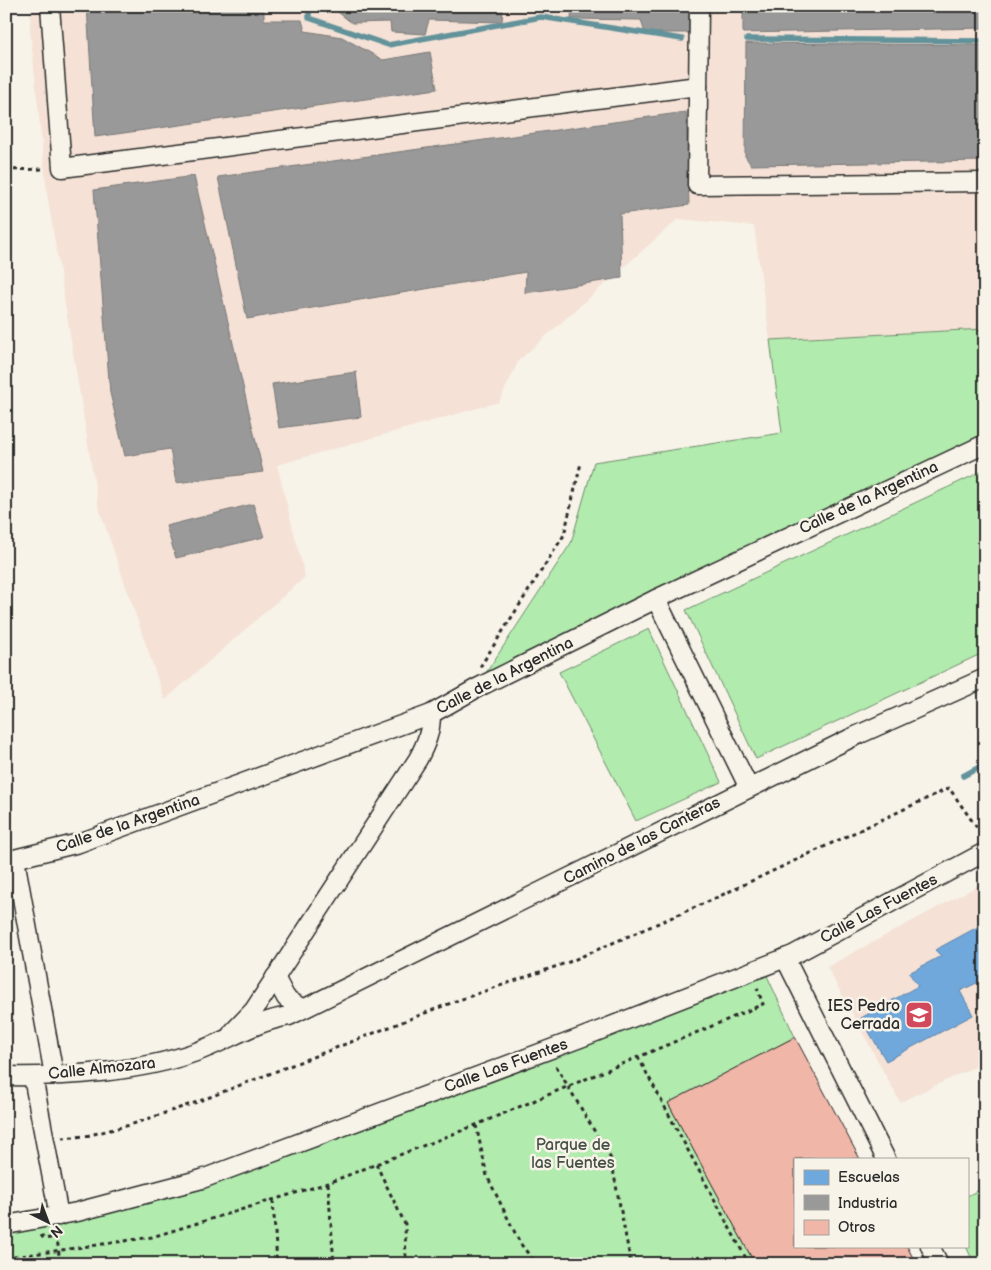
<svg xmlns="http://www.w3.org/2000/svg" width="991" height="1270" font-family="'Balsamiq Sans',sans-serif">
<rect width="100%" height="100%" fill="#f7f3e8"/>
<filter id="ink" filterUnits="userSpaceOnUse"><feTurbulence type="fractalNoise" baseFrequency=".02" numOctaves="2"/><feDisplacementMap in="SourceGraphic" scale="10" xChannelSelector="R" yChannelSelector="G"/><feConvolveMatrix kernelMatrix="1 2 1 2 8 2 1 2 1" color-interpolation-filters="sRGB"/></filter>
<g filter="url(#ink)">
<g fill="#f5e1d5">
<path d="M31 6H985V329L770 340 754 226 678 219 519 360 499 402 277 465 305 577 165 700 98 505 47 193 30 29Z"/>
<path d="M985 882V1062L900 1102 827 967Z"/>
</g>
<g fill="#b2ebae" stroke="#6e8b6c">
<path d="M985 329V433L484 676 571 543 594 462 782 433 770 340Z"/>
<path d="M985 470V652L756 759 686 610Z"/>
<path d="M649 629 721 782 636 821 559 672Z"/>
<path d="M763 967 795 1037 668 1103 755 1264H6V1225L38 1221 308 1139Z"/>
<path d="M985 1187V1264H974L966 1246 967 1196Z"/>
</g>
<path fill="#6fa8dc" stroke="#5b82a7" d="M985 923V979L960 991 973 1015 886 1061 861 1018 918 986 909 973 941 956 935 950Z"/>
<g fill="#999" stroke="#787878">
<path d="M87 6H264V20H302L305 31 342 37 383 60 430 52 437 89 95 137Z"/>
<path d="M330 6H533L503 7 502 22 429 20 425 34 391 32 390 22 352 23Z"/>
<path d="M572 6H689V33H645L641 20 571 19Z"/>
<path d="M743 6H985V28L743 33Z"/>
<path d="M746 43 985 45V161L751 165 745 156Z"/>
<path d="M686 112 689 205 620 214 622 278 525 293 526 272 247 319 218 177Z"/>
<path d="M194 176 263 472 176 483 170 449 125 456 110 393 94 190Z"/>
<path d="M356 372 361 417 279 428 272 384Z"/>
<path d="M253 504 264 537 176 558 166 526Z"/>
</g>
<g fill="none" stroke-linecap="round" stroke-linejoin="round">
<g stroke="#62929a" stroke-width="5.5">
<path d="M309 6V18L388 45 541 17 682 39"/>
<path d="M747 39 985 41"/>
<path d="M963 776 985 764"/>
</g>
</g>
<path fill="#f0b6a8" stroke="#2b2b2b" d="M795 1037 860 1159H795V1246H907L916 1264H755L668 1103Z"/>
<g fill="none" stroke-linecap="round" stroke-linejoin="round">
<defs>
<g id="minor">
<path d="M50 6 62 168 698 86"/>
<path d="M699 6 697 185 985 182"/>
<path d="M656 599 749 788"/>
<path d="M15 859 54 1075"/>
<path d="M6 861 79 843 431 714 477 688 656 599 985 444"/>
<path d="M785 958 886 1159"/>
<path d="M275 977 286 998 301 1008"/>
<path d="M232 1033 254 1010 418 759C426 744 431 732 431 714"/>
<path d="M6 1076C65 1077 141 1072 196 1052 227 1041 256 1021 289 1016L851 738 985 678"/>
<path d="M33 1077 59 1216"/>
<path d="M6 1225 77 1212 202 1179 583 1037 793 955 985 852"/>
<path d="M930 1246 939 1264"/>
</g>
</defs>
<use href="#minor" stroke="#2b2b2b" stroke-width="21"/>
<g stroke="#2b2b2b" stroke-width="3" stroke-dasharray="4 4" stroke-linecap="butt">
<path d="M6 170 46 169"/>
<path d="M480 667 564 535 581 463"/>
<path d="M638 1057 749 1264"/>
<path d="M556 1066 611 1159 631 1264"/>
<path d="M476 1125 487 1176 520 1243 536 1264"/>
<path d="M62 1138 86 1136 130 1125 197 1102 456 1001 569 962 707 902 949 788 980 832"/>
<path d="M376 1164 405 1224 406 1264"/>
<path d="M328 1183 334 1264"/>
<path d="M273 1200 277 1264"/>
<path d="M41 1235 44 1239 57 1237 60 1264"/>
<path d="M6 1258 152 1237 328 1183 476 1125 736 1016 763 1004 757 988"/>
</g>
<use href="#minor" stroke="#f7f3e8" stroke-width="18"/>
</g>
</g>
<defs>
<symbol id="school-square" viewBox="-11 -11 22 22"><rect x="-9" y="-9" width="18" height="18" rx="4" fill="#d1495b" stroke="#f7f3e8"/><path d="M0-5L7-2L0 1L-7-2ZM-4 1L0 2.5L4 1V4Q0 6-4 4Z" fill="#fff"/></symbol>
</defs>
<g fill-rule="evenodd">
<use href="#school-square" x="903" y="999" width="32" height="32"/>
</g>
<g text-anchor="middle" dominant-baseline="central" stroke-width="5" stroke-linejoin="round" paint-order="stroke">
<g font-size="16" fill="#2b2b2b" stroke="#f7f3e8">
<text transform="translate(869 498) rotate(-25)">Calle de la Argentina</text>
<text transform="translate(505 676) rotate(-27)">Calle de la Argentina</text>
<text transform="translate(128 824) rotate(-19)">Calle de la Argentina</text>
<text transform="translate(642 841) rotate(-27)">Camino de las Canteras</text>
<text transform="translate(879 909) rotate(-28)">Calle Las Fuentes</text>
<text transform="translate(506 1066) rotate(-20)">Calle Las Fuentes</text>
<text transform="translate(102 1069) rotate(-6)">Calle Almozara</text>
</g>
<g font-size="16" fill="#2b2b2b" stroke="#f7f3e8" text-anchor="end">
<text x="900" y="1006">IES Pedro<tspan x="900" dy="18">Cerrada</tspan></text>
</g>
<g font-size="16" fill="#465145" stroke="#f7f3e8">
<text x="573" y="1145">Parque de<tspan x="573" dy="18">las Fuentes</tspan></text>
</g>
</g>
<rect width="991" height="1270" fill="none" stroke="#f7f3e8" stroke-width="25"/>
<rect x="12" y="12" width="966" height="1245" fill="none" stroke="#2b2b2b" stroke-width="2" filter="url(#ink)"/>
<rect x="794" y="1158" width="175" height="90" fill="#f7f3e8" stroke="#a5a39c"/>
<rect x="804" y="1170" width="25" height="15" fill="#6fa8dc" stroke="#a5a39c"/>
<text x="838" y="1182" font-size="15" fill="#2b2b2b">Escuelas</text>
<rect x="804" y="1195" width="25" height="15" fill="#999999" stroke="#a5a39c"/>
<text x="838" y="1208" font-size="15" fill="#2b2b2b">Industria</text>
<rect x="804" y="1220" width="25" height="15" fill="#f0b6a8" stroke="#a5a39c"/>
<text x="838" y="1232" font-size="15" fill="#2b2b2b">Otros</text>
<g transform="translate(48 1222) rotate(138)" stroke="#f7f3e8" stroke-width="4" paint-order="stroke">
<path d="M0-4L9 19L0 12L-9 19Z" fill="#2b2b2b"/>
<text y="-8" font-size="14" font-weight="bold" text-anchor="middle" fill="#2b2b2b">N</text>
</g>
</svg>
